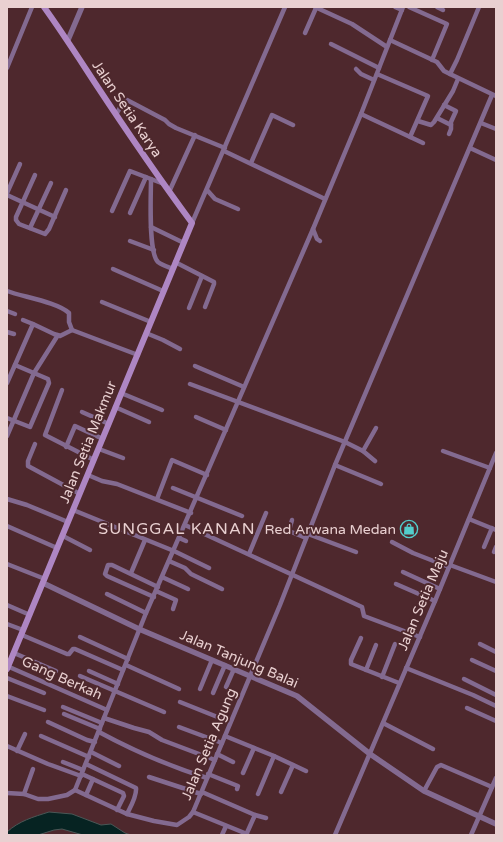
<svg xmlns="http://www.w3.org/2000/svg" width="503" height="842" font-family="'Varela Round',sans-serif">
<rect width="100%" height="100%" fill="#4e282d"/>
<path fill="#062322" stroke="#4a5756" d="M49 812 72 814 101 825 111 824 125 833 131 835H83L62 829 54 830 38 835H7V832C19 821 33 817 49 812Z"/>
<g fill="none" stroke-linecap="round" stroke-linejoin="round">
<g stroke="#836a90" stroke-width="4.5">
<path d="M315 7 352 24 387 47"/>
<path d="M395 7 402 10"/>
<path d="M409 7 447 24 432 60"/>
<path d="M437 7 443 10"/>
<path d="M305 33 316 8"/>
<path d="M390 40 437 62 444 71 450 74 496 96"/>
<path d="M331 44 379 68"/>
<path d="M7 68 32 7"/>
<path d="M356 69 361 74 374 80"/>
<path d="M377 74 428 96 410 137"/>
<path d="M450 74 457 60 479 7"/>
<path d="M444 105 456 111 451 122V129L449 134"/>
<path d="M361 114 423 143"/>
<path d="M116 115 124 100H127L165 120 169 124 176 128 225 148"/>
<path d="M437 118 451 125"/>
<path d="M418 121 431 125 434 122 453 91 458 79"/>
<path d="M481 123 496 129"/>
<path d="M470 148 496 160"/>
<path d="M224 151 325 199"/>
<path d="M251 163 272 115 293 125"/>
<path d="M35 175 16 217V220L19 224 45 234 49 229 66 190"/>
<path d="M151 179C151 194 148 253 158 262 162 265 168 267 173 269"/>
<path d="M207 190 215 199 238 209"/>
<path d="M169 192 195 135"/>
<path d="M7 193 20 164"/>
<path d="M7 195 55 217"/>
<path d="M112 211 130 171 164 184"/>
<path d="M130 213 146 177"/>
<path d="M192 223 285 7"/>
<path d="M151 227 184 243"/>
<path d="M30 228 51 183"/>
<path d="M313 229 317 239 320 241"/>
<path d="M130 241 154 250"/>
<path d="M175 262 214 282V284L205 307"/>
<path d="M113 269 163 291"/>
<path d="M7 291C23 297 57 302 69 313V322L72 330 138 355"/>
<path d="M102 302 151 322"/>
<path d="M189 308 202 276"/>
<path d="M7 311 15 314"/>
<path d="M23 320 33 324"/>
<path d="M7 332 14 334"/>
<path d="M146 333 163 340 180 349"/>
<path d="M195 366 244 387"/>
<path d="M7 383 33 324 54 334 60 336 72 330"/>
<path d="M190 384 345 442 363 451 375 461"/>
<path d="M62 390 45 435 94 460"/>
<path d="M121 393 162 410"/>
<path d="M115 407 149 422"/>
<path d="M82 412 109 424"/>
<path d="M196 417 226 430"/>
<path d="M7 418 30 427 49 383 48 379 15 365"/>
<path d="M7 436 34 373 58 335"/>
<path d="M35 444 28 461V466L80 494"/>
<path d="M66 447 75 426 103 439"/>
<path d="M99 449 123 458"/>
<path d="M363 451 376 428"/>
<path d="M443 451 490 468"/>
<path d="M335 465 381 484"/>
<path d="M88 475 102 481 117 484 191 513"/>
<path d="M173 488 242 516"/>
<path d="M7 499 27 505 68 522"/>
<path d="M157 499 172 460 207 475"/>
<path d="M73 510 174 551 209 568"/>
<path d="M469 519 496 530"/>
<path d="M292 520 289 531 306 538"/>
<path d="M185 525 362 607 364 616 420 637"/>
<path d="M7 526 57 548"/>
<path d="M308 534 356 552"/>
<path d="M63 536 90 550"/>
<path d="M179 538 186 541"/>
<path d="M392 542 413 553 449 567"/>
<path d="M484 547 492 528"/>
<path d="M494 552 496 547"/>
<path d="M249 554 266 513"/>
<path d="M169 561 185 568 191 574 222 589"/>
<path d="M7 564 45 579"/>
<path d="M450 565 496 582"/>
<path d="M403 572 440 589"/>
<path d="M131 573 145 540"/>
<path d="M162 577 188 589"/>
<path d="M396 584 435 601"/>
<path d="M156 591 176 600 173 609"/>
<path d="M107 594 146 613"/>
<path d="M154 597 107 576 105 574 108 565H112L158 587"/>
<path d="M7 605 30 615"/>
<path d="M7 624 23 630"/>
<path d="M22 635 67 654H69L73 649H75L123 670"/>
<path d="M80 637 128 659"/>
<path d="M361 638 351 660V664L399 683"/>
<path d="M480 644 496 652"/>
<path d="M14 653 56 671"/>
<path d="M472 660 496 671"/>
<path d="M126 665 179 689"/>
<path d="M7 666 107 710"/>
<path d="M406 668 473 695 496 706"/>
<path d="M366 670 376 645"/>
<path d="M89 671 118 684"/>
<path d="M80 676 164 712"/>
<path d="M382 677 395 644"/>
<path d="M7 678 44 693"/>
<path d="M464 679 496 695"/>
<path d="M226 687 234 669"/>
<path d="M200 689 212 660"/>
<path d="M213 693 225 665"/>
<path d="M7 696 44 710"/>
<path d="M180 702 230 722"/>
<path d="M63 707 102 723"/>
<path d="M467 708 496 721"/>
<path d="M64 714 100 729"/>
<path d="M104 718 134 728 149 732 162 740 215 760"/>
<path d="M48 722 87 740 95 742"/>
<path d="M383 723 433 749"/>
<path d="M179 727 222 743"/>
<path d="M99 732C134 751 169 766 207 778"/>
<path d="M41 736 89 757"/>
<path d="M225 736 274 756 306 771"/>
<path d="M7 746 48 764 81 776"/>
<path d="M17 751 25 734"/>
<path d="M91 752 119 766"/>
<path d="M217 754 233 762"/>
<path d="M63 762 83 770"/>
<path d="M86 764 136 788C137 796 131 806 127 814"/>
<path d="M243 773 254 748"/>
<path d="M82 774 123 793 124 796 117 810"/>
<path d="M208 774 238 786 237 789"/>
<path d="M149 777 201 794"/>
<path d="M75 790 127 814 154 821 177 825 189 817 193 812 280 605 335 465 492 95"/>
<path d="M424 791 437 767 441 765 492 787"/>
<path d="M202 792 255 815 246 835"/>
<path d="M281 792 293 765"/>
<path d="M7 793 24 794 38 799H48L67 795 75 790 146 613 313 229 361 114 403 7"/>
<path d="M24 794 33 769"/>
<path d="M258 794 274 756"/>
<path d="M86 795 93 779"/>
<path d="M193 812 247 834"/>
<path d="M255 815 266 818"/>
<path d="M222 835 226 826"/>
<path d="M335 835 435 601 496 453"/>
<path d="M471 835 496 778"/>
</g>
<g stroke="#836a90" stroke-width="5.5">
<path d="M68 40 82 7"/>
<path d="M43 583 139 629 297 696 370 754 424 791 496 824"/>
</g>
<path stroke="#ae86c3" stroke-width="6" d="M7 669 192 223C158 177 126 130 95 83 78 57 62 32 44 7"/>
</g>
<defs>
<symbol id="shop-ring" viewBox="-11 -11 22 22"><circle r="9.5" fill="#4e282d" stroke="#53cdcb" stroke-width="1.5"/><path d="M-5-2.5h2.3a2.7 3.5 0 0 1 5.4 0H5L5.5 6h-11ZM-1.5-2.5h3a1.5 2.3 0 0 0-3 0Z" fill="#53cdcb"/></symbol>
</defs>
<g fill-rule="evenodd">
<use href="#shop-ring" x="399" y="519" width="20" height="20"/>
</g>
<g text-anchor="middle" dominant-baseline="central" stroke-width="4" stroke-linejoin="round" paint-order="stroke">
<g font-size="14" fill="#e9d0d1" stroke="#4e282d">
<text transform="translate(127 109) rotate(56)">Jalan Setia Karya</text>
<text transform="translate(88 442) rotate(-68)">Jalan Setia Makmur</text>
<text transform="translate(423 600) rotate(-67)">Jalan Setia Maju</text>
<text transform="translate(239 659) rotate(23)">Jalan Tanjung Balai</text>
<text transform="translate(62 678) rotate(24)">Gang Berkah</text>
<text transform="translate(209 744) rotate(-67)">Jalan Setia Agung</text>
</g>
<g font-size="14" fill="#e9d0d1" stroke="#4e282d" text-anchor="end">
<text x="396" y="529">Red Arwana Medan</text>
</g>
<g font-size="16" letter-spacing="1" fill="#e9d0d1" stroke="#4e282d">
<text x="177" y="529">SUNGGAL KANAN</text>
</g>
</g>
<rect width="503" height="842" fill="none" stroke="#e9d0d1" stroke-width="16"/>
</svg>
